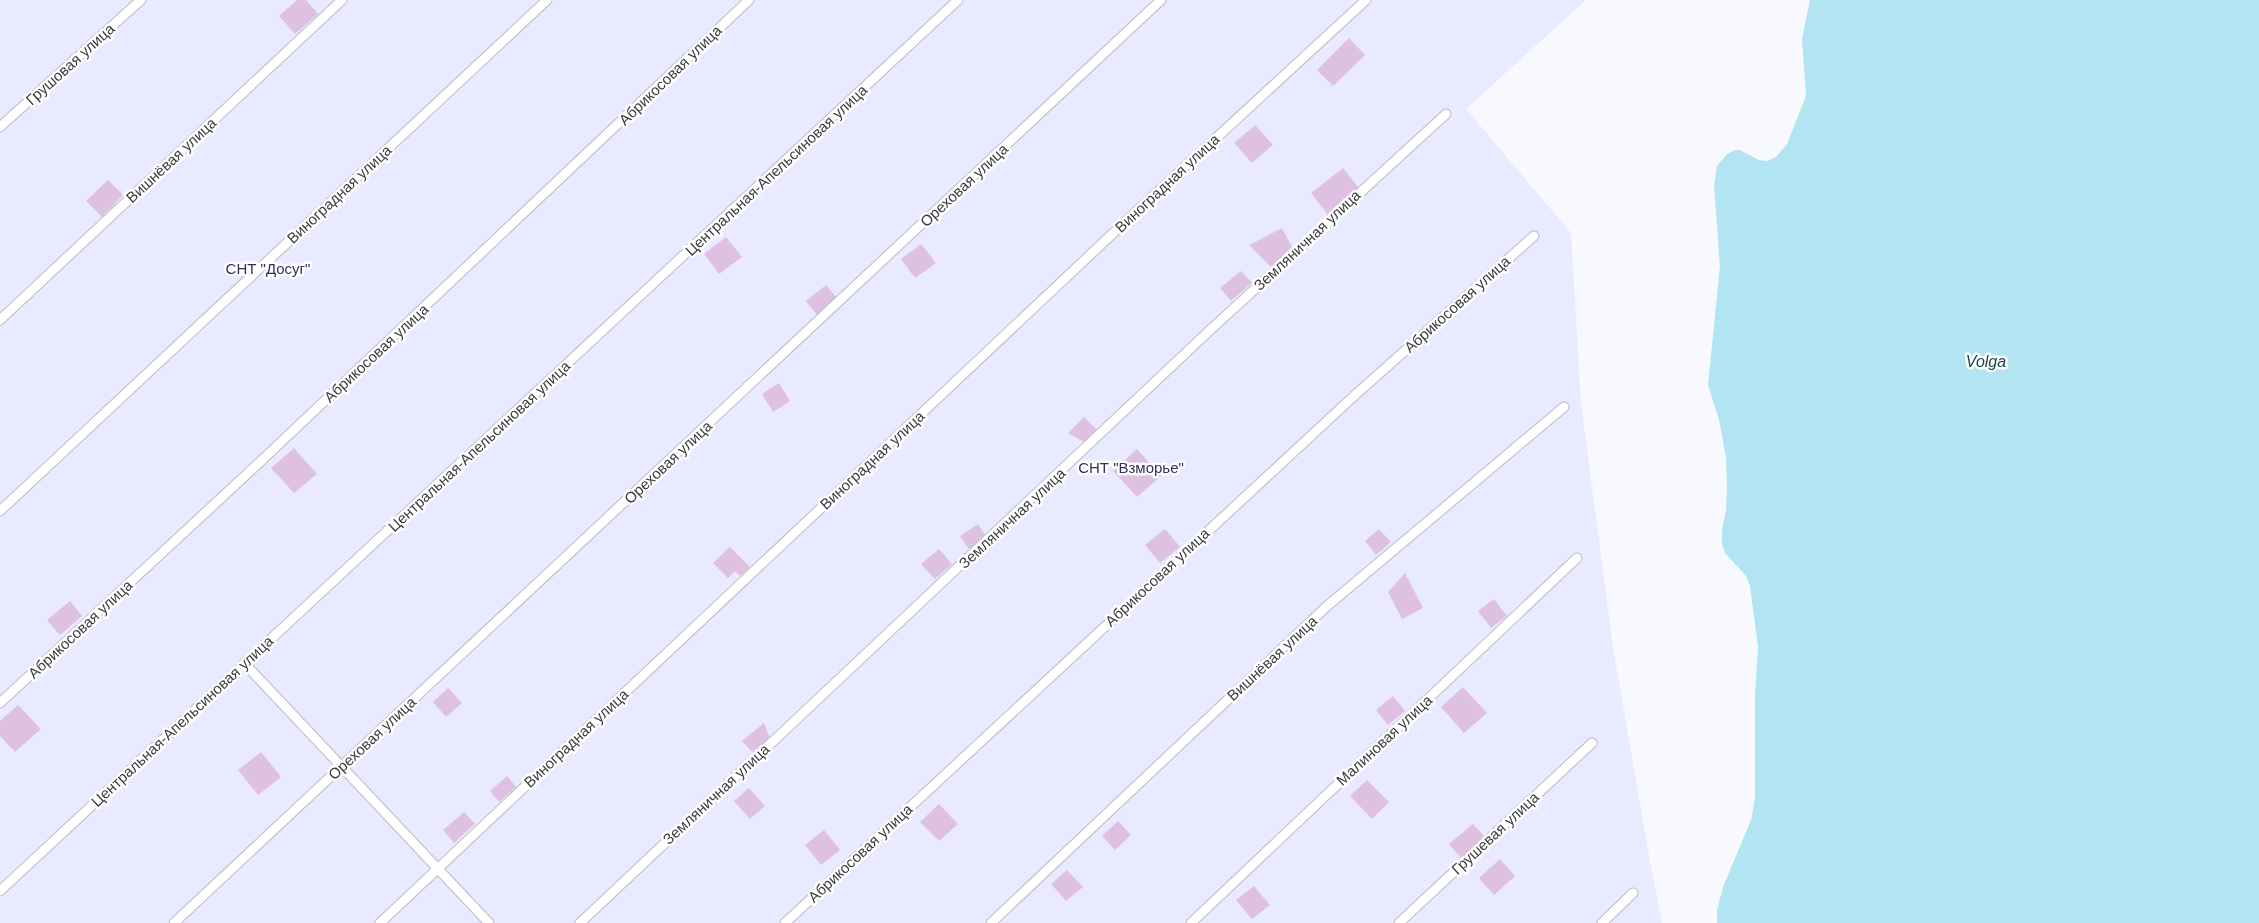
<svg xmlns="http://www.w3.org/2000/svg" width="2259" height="923" font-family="Helvetica,sans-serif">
<rect width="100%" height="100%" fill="#f8f9fe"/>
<g fill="#e9e9ff">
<path d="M0 0H953L0 884Z"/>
<path d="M965 0H1586L1466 109 1571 233 1581 404 1613 647 1647 845 1662 923H0V898Z"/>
</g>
<path fill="#b3e4f1" d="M1810 0H2259V923H1717V910L1723 887 1751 820 1755 798V694L1758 647 1750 586 1746 576 1725 553 1722 543V530L1726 510 1727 486 1726 457 1719 420 1708 385 1720 266 1714 186 1717 166 1727 154 1735 150H1740L1759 160 1767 161 1776 157 1787 144 1806 96 1802 39Z"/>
<g fill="#dec1e1">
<path d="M297 0H306L318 14 295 34 279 16Z"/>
<path d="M1349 38 1365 55 1333 86 1317 70Z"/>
<path d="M1255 125 1273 145 1252 163 1234 143Z"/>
<path d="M1343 168 1361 191 1329 216 1311 193Z"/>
<path d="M108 180 123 195 102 217 86 201Z"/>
<path d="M1282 228 1292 247 1271 267 1249 245Z"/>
<path d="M726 237 742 257 719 274 704 254Z"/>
<path d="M921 244 936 263 915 278 901 259Z"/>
<path d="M1241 271 1252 283 1231 301 1220 288Z"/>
<path d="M826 285 837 298 817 315 806 301Z"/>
<path d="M779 383 790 401 773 412 762 394Z"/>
<path d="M1084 417 1097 430 1084 442 1068 433Z"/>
<path d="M294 448 317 474 294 493 271 468Z"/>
<path d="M1137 449 1161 476 1137 497 1113 471Z"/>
<path d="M978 524 987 538 969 549 960 536Z"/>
<path d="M1165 529 1180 547 1160 563 1145 545Z"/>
<path d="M1379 529 1391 542 1376 555 1365 541Z"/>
<path d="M730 547 750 567 740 576 735 571 728 578 713 563Z"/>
<path d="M939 549 952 564 935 579 921 564Z"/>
<path d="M1405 573 1423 608 1402 619 1388 592Z"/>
<path d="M1494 599 1507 616 1491 628 1478 611Z"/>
<path d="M70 601 82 616 60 635 47 620Z"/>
<path d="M1463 687 1487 713 1464 733 1441 707Z"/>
<path d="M448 688 462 703 446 717 433 702Z"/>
<path d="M1393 696 1405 711 1388 725 1376 710Z"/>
<path d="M18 705 41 729 15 752 0 736V721Z"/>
<path d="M764 723 770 738 752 752 742 741Z"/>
<path d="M261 752 281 777 258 795 238 770Z"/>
<path d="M507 776 516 787 499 802 490 791Z"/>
<path d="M1367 780 1389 802 1372 819 1350 796Z"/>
<path d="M749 788 765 806 750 819 734 801Z"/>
<path d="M939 804 958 824 939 841 920 822Z"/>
<path d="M464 812 475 824 454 843 443 830Z"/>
<path d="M1118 821 1131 835 1115 850 1102 836Z"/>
<path d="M1473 824 1486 838 1461 858 1449 844Z"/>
<path d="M824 830 840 850 821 865 805 845Z"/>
<path d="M1500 859 1515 876 1494 895 1479 878Z"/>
<path d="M1067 870 1083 887 1066 901 1051 884Z"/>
<path d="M1254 886 1270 905 1252 919 1236 900Z"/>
</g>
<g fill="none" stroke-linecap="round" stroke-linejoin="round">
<defs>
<g id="service">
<path d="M0 127 141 0"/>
<path d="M0 320 342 0"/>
<path d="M0 511 547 0"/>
<path d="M244 663 489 923"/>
<path d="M0 703 261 461 749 0"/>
<path d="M0 891 958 0"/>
<path d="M174 923 1161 0"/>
<path d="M380 923 1125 222 1366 0"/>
<path d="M580 923 1208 332 1446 114"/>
<path d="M785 923 1354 396 1534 236"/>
<path d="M991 923 1326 607 1564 407"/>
<path d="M1191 923 1577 558"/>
<path d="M1399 923 1592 743"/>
<path d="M1602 923 1633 893"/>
</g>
</defs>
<use href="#service" stroke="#babbc4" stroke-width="11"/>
<use href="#service" stroke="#fff" stroke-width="9"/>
</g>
<g text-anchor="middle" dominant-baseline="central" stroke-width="5" stroke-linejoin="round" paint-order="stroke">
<g font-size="15" fill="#3b3b3f" stroke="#fff">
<text transform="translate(70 64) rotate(-42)">Грушовая улица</text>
<text transform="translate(670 75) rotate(-44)">Абрикосовая улица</text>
<text transform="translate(171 160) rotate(-43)">Вишнёвая улица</text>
<text transform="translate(776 170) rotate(-43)">Центральная-Апельсиновая улица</text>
<text transform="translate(1167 183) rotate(-43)">Виноградная улица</text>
<text transform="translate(964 185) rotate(-43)">Ореховая улица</text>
<text transform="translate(339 194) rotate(-43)">Виноградная улица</text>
<text transform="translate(1307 240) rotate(-43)">Земляничная улица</text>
<text transform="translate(1457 304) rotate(-42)">Абрикосовая улица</text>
<text transform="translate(376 353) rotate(-43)">Абрикосовая улица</text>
<text transform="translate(479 446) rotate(-43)">Центральная-Апельсиновая улица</text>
<text transform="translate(872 460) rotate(-43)">Виноградная улица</text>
<text transform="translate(668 462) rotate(-43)">Ореховая улица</text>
<text transform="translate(1012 518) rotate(-43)">Земляничная улица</text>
<text transform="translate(1157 577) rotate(-43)">Абрикосовая улица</text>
<text transform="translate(80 629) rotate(-43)">Абрикосовая улица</text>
<text transform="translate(1272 658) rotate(-43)">Вишнёвая улица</text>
<text transform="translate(182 721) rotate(-43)">Центральная-Апельсиновая улица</text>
<text transform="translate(372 738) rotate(-43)">Ореховая улица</text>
<text transform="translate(576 738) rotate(-43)">Виноградная улица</text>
<text transform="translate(1384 740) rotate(-43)">Малиновая улица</text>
<text transform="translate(716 794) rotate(-43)">Земляничная улица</text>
<text transform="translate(1495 833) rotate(-43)">Грушевая улица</text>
<text transform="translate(860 853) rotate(-43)">Абрикосовая улица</text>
</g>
<g font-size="15" fill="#322e5e" stroke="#fff">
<text x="268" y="268">СНТ "Досуг"</text>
<text x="1131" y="467">СНТ "Взморье"</text>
</g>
<g font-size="16" font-style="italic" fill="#19444e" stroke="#fff">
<text x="1986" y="361">Volga</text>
</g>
</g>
</svg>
